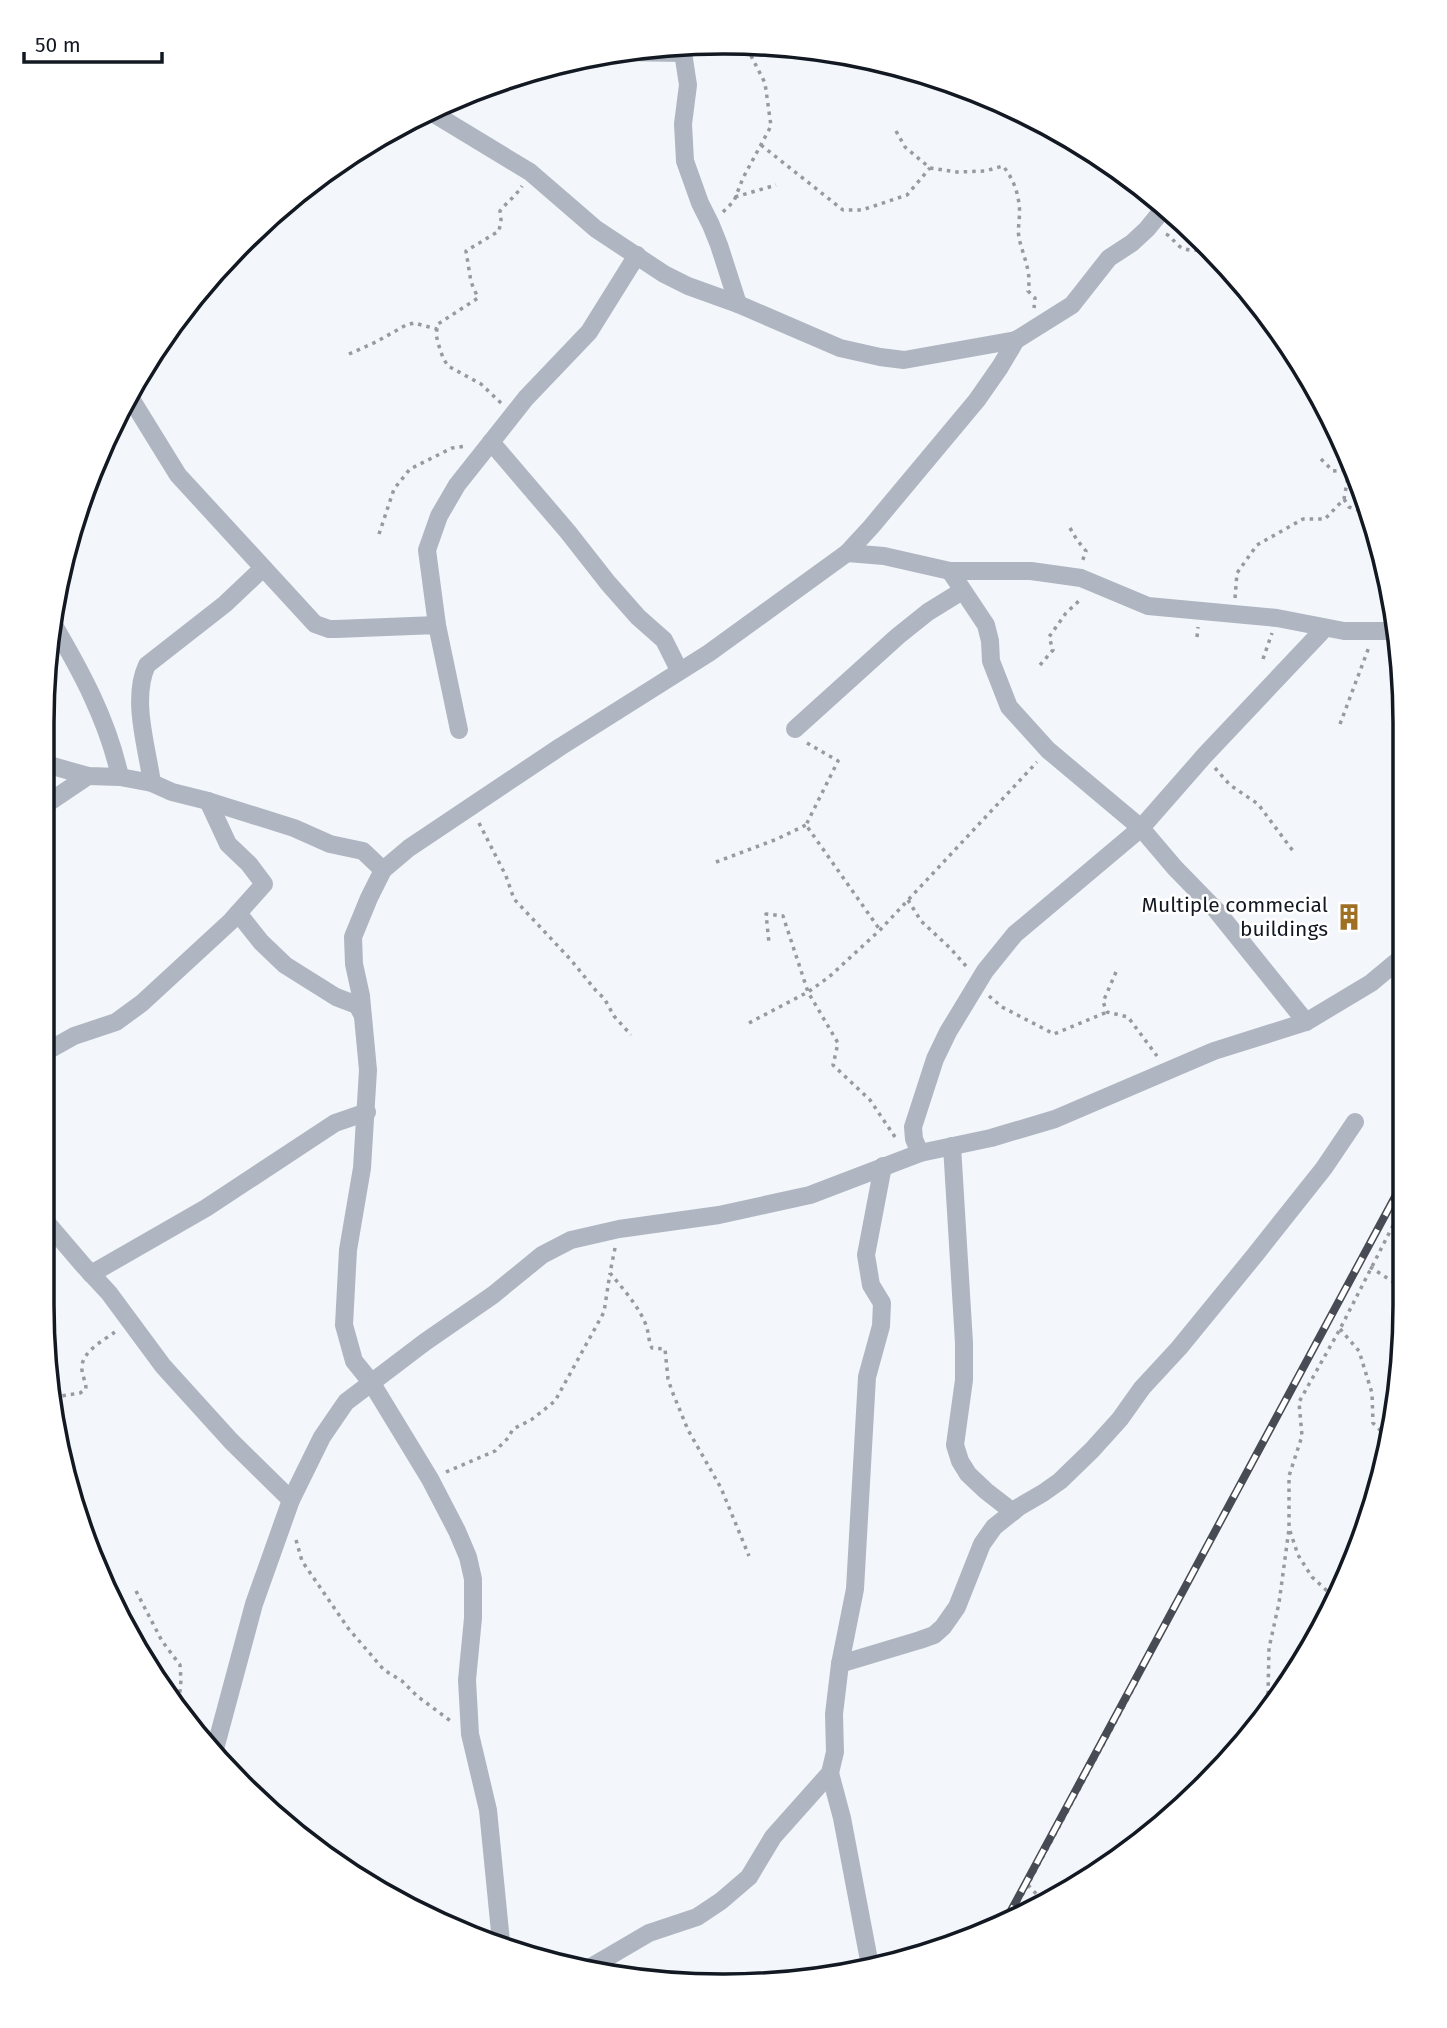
<svg xmlns="http://www.w3.org/2000/svg" width="1447" height="2028" font-family="'Fira Sans',sans-serif">
<rect width="100%" height="100%" fill="#f3f6fb"/>
<g fill="none" stroke-linecap="round" stroke-linejoin="round">
<g stroke="#969aa1" stroke-width="3.5" stroke-dasharray="3.5 5" stroke-linecap="butt">
<path d="M896 131 905 147 930 168 957 172 985 171 1003 166C1012 177 1018 191 1019 205 1021 216 1017 227 1019 238 1023 256 1032 272 1028 291L1035 298 1034 308"/>
<path d="M761 145 843 210H862L907 195 930 168"/>
<path d="M735 197 776 185"/>
<path d="M723 212 734 201 743 178 771 126 765 83 745 44"/>
<path d="M1166 234C1172 237 1174 242 1179 246 1187 252 1199 250 1209 249"/>
<path d="M349 354 376 342 406 325 414 323 437 329"/>
<path d="M501 403 481 384 448 366 443 358 438 343 436 334 438 324 478 298 471 282 466 251 499 231 501 220 500 211C507 202 516 196 522 186"/>
<path d="M1321 459 1333 471 1349 470"/>
<path d="M1344 499 1349 507 1358 510 1368 517"/>
<path d="M1070 528 1077 540 1086 551 1082 562"/>
<path d="M379 534 394 489 410 469 452 448 466 446"/>
<path d="M1235 598 1237 573 1257 545 1303 519H1325L1344 499 1351 460"/>
<path d="M1197 637 1198 627"/>
<path d="M1263 659 1272 633"/>
<path d="M1040 665 1053 650 1049 637 1066 613 1082 598"/>
<path d="M1340 724 1369 647"/>
<path d="M807 743 838 761 806 825 880 930"/>
<path d="M1215 768 1230 785 1258 804 1293 851"/>
<path d="M479 823 506 876 514 899 571 960 597 992 604 998 614 1016 631 1035"/>
<path d="M716 862 777 839 806 825"/>
<path d="M908 900 921 921 950 948 966 966"/>
<path d="M1116 972 1103 1002 1107 1012 1128 1017 1157 1056"/>
<path d="M989 996 1002 1007 1054 1034 1107 1012"/>
<path d="M749 1023 808 992 783 916 766 914 769 943"/>
<path d="M895 1137 870 1100 833 1065 838 1043 808 992 829 977 880 930 1037 762"/>
<path d="M615 1248 610 1273C623 1289 638 1305 646 1325 649 1333 648 1340 652 1348L665 1349 668 1379 672 1391 688 1430 721 1488 749 1556"/>
<path d="M1370 1267 1398 1285 1403 1296"/>
<path d="M1340 1329 1359 1351 1372 1393 1373 1423 1389 1439"/>
<path d="M54 1397 80 1393 86 1389C86 1381 81 1374 82 1366 83 1351 104 1340 115 1332"/>
<path d="M446 1472 495 1451 508 1438 513 1429 531 1420 555 1401 604 1312 610 1273"/>
<path d="M1290 1531 1298 1555 1312 1577 1337 1600"/>
<path d="M296 1540 302 1561 348 1628 384 1670 402 1681 417 1696 452 1722"/>
<path d="M136 1591 162 1641 180 1665 181 1680 179 1701 175 1704"/>
<path d="M1239 1746 1268 1695 1269 1648 1279 1603 1289 1529V1476L1302 1436 1299 1402 1340 1329 1403 1206"/>
<path d="M1028 1885 1041 1899"/>
<path d="M1010 1918 1139 1678"/>
</g>
<g stroke="#afb6c1" stroke-width="18">
<path d="M682 46 688 85 683 124 685 161 700 203 711 225 719 245 738 304"/>
<path d="M619 52 683 53"/>
<path d="M431 112 530 172 596 229 664 274 688 286 738 304 840 348 880 357 904 360 1016 340"/>
<path d="M128 394 178 475 315 624 329 629H336L437 625 459 730"/>
<path d="M491 442 568 532 608 583 638 617 664 640 679 670"/>
<path d="M847 553 884 556 950 571H1031L1081 578 1148 606 1277 618 1344 631H1398"/>
<path d="M950 571 986 625 990 641 991 661 1009 707 1048 750 1141 828 1175 868 1216 910 1306 1022"/>
<path d="M52 622C81 671 108 721 120 777"/>
<path d="M437 625 427 550 439 516 457 485 526 398 589 332 637 255"/>
<path d="M795 729 898 636 928 612 962 591"/>
<path d="M42 763 88 776 120 777 152 783 172 792 208 801 294 828 330 844 363 851 383 870"/>
<path d="M152 783C147 747 131 699 147 665L225 604 263 568"/>
<path d="M42 807 88 776"/>
<path d="M238 913 261 942 285 965 336 997 357 1005 362 1014"/>
<path d="M42 1054 74 1036 116 1022 142 1003 231 921 264 884 249 864 228 844 208 801"/>
<path d="M952 1146 964 1343V1380L955 1445 960 1461 968 1474 986 1491 1013 1512"/>
<path d="M920 1153 914 1139 913 1127 935 1059 948 1032 985 971 1015 934 1141 828 1205 755 1325 628"/>
<path d="M42 1217 83 1265 109 1293 163 1366 231 1441 291 1500"/>
<path d="M91 1274 206 1208 335 1123 367 1112"/>
<path d="M840 1664 920 1640 934 1635 943 1627 957 1607 982 1544 994 1527 1019 1507 1043 1493 1060 1481 1092 1450 1120 1419 1142 1388 1179 1348 1255 1255 1324 1168 1355 1122"/>
<path d="M215 1749 254 1604 291 1500 322 1437 346 1402 425 1342 493 1295 542 1255 571 1240 619 1229 719 1215 810 1195 920 1153 991 1138 1055 1119 1214 1051 1306 1022 1371 983 1401 958"/>
<path d="M830 1773 842 1818 868 1955"/>
<path d="M501 1942 488 1810 470 1734 467 1680 473 1618V1579L468 1557 457 1531 430 1479 371 1382 354 1361 344 1325 348 1250 362 1168 368 1070 361 996 354 964 353 937 369 898 383 870 409 848 560 747 709 653 847 553 871 527 977 400 1000 367 1016 340 1072 305 1109 258 1132 243 1147 229 1165 207"/>
<path d="M584 1971 649 1933 697 1917 721 1901 749 1877 773 1837 830 1773 835 1752 834 1714 840 1664 855 1589 867 1377 881 1326 882 1303 871 1285 866 1255 883 1166"/>
</g>
<defs>
<path id="rail" d="M1006 1920 1403 1182"/>
</defs>
<use href="#rail" stroke="#474c54" stroke-width="8"/>
<use href="#rail" stroke="#fff" stroke-width="5" stroke-dasharray="16" stroke-linecap="butt"/>
</g>
<defs>
<symbol id="building-bare" viewBox="-9 -9 18 18"><path d="M-4-6H4V6H1V3H-1V6H-4ZM-2.5-4.3h1.7v1.8h-1.7ZM.8-4.3h1.7v1.8H.8ZM-2.5-1h1.7V.8h-1.7ZM.8-1h1.7V.8H.8Z" fill="#9f7023" stroke="#fff" stroke-width="2.5" paint-order="stroke"/></symbol>
</defs>
<g fill-rule="evenodd">
<use href="#building-bare" x="1330" y="898" width="38" height="38"/>
</g>
<g text-anchor="middle" dominant-baseline="central" stroke-width="5" stroke-linejoin="round" paint-order="stroke">
<g font-size="21" fill="#131922" stroke="#fff" text-anchor="end">
<text x="1328" y="905">Multiple commecial<tspan x="1328" dy="24">buildings</tspan></text>
</g>
</g>
<path d="M0 0H1447V2028H0ZM723 54H724A669 669 0 0 1 1393 723V1305A669 669 0 0 1 724 1974H723A669 669 0 0 1 54 1305V723A669 669 0 0 1 723 54Z" fill="#fff" fill-rule="evenodd"/>
<path fill="none" stroke="#131922" stroke-width="3.5" d="M723 54H724A669 669 0 0 1 1393 723V1305A669 669 0 0 1 724 1974H723A669 669 0 0 1 54 1305V723A669 669 0 0 1 723 54Z"/>
<path d="M24 52v10h138v-10" fill="none" stroke="#131922" stroke-width="3.5"/>
<text x="35" y="52" font-size="21" fill="#131922" stroke="#ffffff" stroke-width="5" paint-order="stroke">50 m</text>
</svg>
